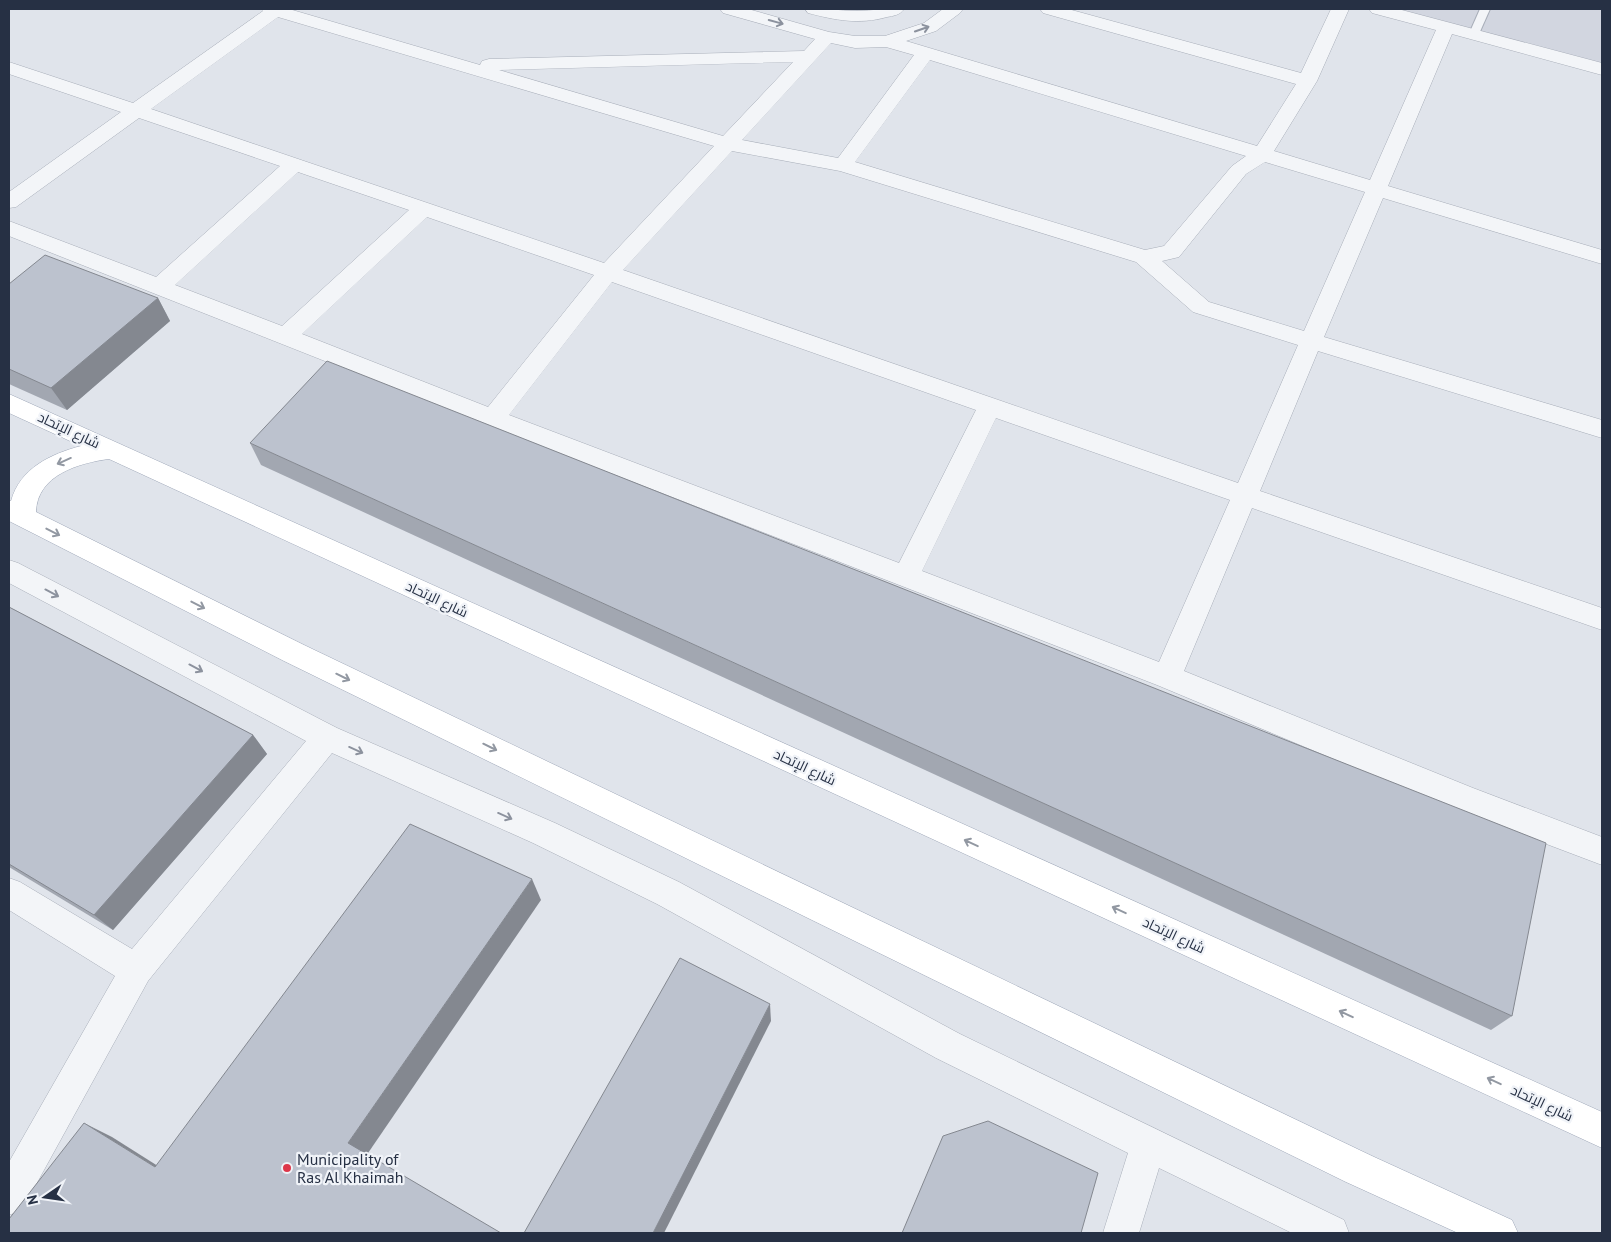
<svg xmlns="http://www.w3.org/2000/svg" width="1611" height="1242" font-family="'PT Sans',Cairo,sans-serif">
<rect width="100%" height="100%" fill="#e0e4eb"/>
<path fill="#d2d6e0" d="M1378 9H1602V68L1446 27Z"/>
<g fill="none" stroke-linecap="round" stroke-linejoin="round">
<defs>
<path id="lane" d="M1480 9H1490L1478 36H1470L1469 34Z"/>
<g id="street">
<path d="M262 9H289L480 65 482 61 489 59 804 51 815 39 723 13 720 9H748L829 32 855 36H885L924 23 943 9H963L960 13 936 31 906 41 1257 146 1296 84 1043 13 1040 9H1068L1301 73 1331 9H1349L1317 81 1274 151 1370 180 1436 30 1372 13 1369 9H1398L1602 63V75L1452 34 1388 186 1602 250V264L1383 198 1324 337 1602 420V438L1318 351 1260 491 1602 608V630L1252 508 1184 671 1473 788 1602 837V865L1451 808 1157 685 484 424 9 236V221L156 277 280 166 139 118 16 207 9 208V192L121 112 9 74V62L133 103 263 11ZM278 17 714 146 604 263 151 109ZM831 43 855 48 886 47 914 55 838 158 742 140ZM930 60 1246 156 1232 166 1164 246 1145 250 855 162ZM793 62 723 136 499 70ZM732 151 840 171 1136 262 1193 312 1298 345 1238 483 623 270ZM1265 162 1365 192 1304 331 1209 302 1162 261 1179 257 1246 174ZM298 172 409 210 282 326 175 285ZM427 217 594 275 488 407 302 334ZM612 282 976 410 899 563 509 415ZM996 418 1230 500 1159 662 922 571Z"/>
<path d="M805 9C822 8 839 11 857 11 872 11 888 8 904 9 900 15 893 16 887 17 859 25 835 20 808 13Z"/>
<path d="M9 560 18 563 337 728 555 823 679 882 960 1034 1344 1220 1349 1233H1292L1159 1168 1139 1233H1103L1128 1153 936 1058 657 904 533 843 332 753 148 981 22 1210 9 1215V1162L115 976 9 910V878L20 882 132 949 306 741 9 583Z"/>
</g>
<path id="primary" d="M9 394 1602 1112V1148L109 459C79 463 37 475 36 512L304 645 1372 1156 1512 1220 1518 1233H1458L1346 1182 284 661 9 521V500L11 501C20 468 51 454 81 446L9 413Z"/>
</defs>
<use href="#lane" stroke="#a8aeb9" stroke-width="2"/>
<use href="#street" stroke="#a8aeb9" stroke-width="1"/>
<use href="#primary" stroke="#9ea7b8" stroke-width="1"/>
<use href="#lane" fill="#f3f5f8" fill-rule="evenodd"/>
<use href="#street" fill="#f3f5f8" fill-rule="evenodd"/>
<use href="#primary" fill="#fff" fill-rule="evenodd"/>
</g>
<g fill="#a2a7b1">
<path d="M9 284 158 298 170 321 67 410 9 384Z"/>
<path d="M250 443 1512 1016 1491 1030 261 465Z"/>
<path d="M9 607 253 735 267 754 113 930 9 867Z"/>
</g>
<g fill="#848890">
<path d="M158 298 170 321 67 410 51 388Z"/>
<path d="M253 735 267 754 113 930 94 915Z"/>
<path d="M532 879 541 900 366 1156 348 1143Z"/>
<path d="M770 1004 771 1021 664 1233H653Z"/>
<path d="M84 1123 112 1137 180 1180 155 1167Z"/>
</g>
<g fill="#bcc2ce" stroke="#848890">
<path d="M45 255 158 298 51 388 9 369V284Z"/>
<path d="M327 361 1546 843 1512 1016 250 443Z"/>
<path d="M9 607 253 735 94 915 9 864Z"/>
<path d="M410 824 532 879 348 1143 501 1233H9V1219L84 1123 155 1167Z"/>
<path d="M680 958 770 1004 653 1233H524Z"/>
<path d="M988 1121 1098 1173 1081 1233H902L943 1136Z"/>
</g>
<defs><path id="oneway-shaft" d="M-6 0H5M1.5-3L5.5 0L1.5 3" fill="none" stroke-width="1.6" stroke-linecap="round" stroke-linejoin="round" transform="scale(1.25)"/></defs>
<g stroke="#8c929e">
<use href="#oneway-shaft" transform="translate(776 22) rotate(15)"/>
<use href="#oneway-shaft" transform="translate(922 29) rotate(-19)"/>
<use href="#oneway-shaft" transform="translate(52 593) rotate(28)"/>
<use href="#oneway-shaft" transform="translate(196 668) rotate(28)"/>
<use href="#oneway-shaft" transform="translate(356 750) rotate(24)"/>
<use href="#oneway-shaft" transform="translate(505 816) rotate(24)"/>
</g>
<g stroke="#9298a2">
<use href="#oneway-shaft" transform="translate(64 461) rotate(156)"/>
<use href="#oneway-shaft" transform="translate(53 532) rotate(27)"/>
<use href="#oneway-shaft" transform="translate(198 605) rotate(27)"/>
<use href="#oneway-shaft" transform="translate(343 677) rotate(26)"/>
<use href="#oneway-shaft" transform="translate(490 747) rotate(26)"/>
<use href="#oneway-shaft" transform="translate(971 843) rotate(-155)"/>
<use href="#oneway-shaft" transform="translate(1119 910) rotate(-155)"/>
<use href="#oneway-shaft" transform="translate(1346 1014) rotate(-155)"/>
<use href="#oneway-shaft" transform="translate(1494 1081) rotate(-155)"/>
</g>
<circle fill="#dd374a" stroke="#f0f3f8" stroke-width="2" cx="287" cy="1168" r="5"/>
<g text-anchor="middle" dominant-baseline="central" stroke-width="4.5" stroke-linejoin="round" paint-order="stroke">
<g font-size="14" fill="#263044" stroke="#f0f3f8">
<text transform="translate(69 430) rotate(25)">شارع الإتحاد</text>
<text transform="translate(437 599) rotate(25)">شارع الإتحاد</text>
<text transform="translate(805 767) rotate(25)">شارع الإتحاد</text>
<text transform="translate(1174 935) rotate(25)">شارع الإتحاد</text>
<text transform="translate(1542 1103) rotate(25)">شارع الإتحاد</text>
</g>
<g font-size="16" fill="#263044" stroke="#f0f3f8" text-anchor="start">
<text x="297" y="1159">Municipality of<tspan x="297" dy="18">Ras Al Khaimah</tspan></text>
</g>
</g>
<rect width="1611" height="1242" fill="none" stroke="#263044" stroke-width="20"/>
<g transform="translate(45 1197) rotate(257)" stroke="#f0f3f8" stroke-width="4" paint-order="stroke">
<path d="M0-4L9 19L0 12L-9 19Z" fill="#263044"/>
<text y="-8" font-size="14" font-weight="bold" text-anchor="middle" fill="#263044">N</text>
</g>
</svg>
